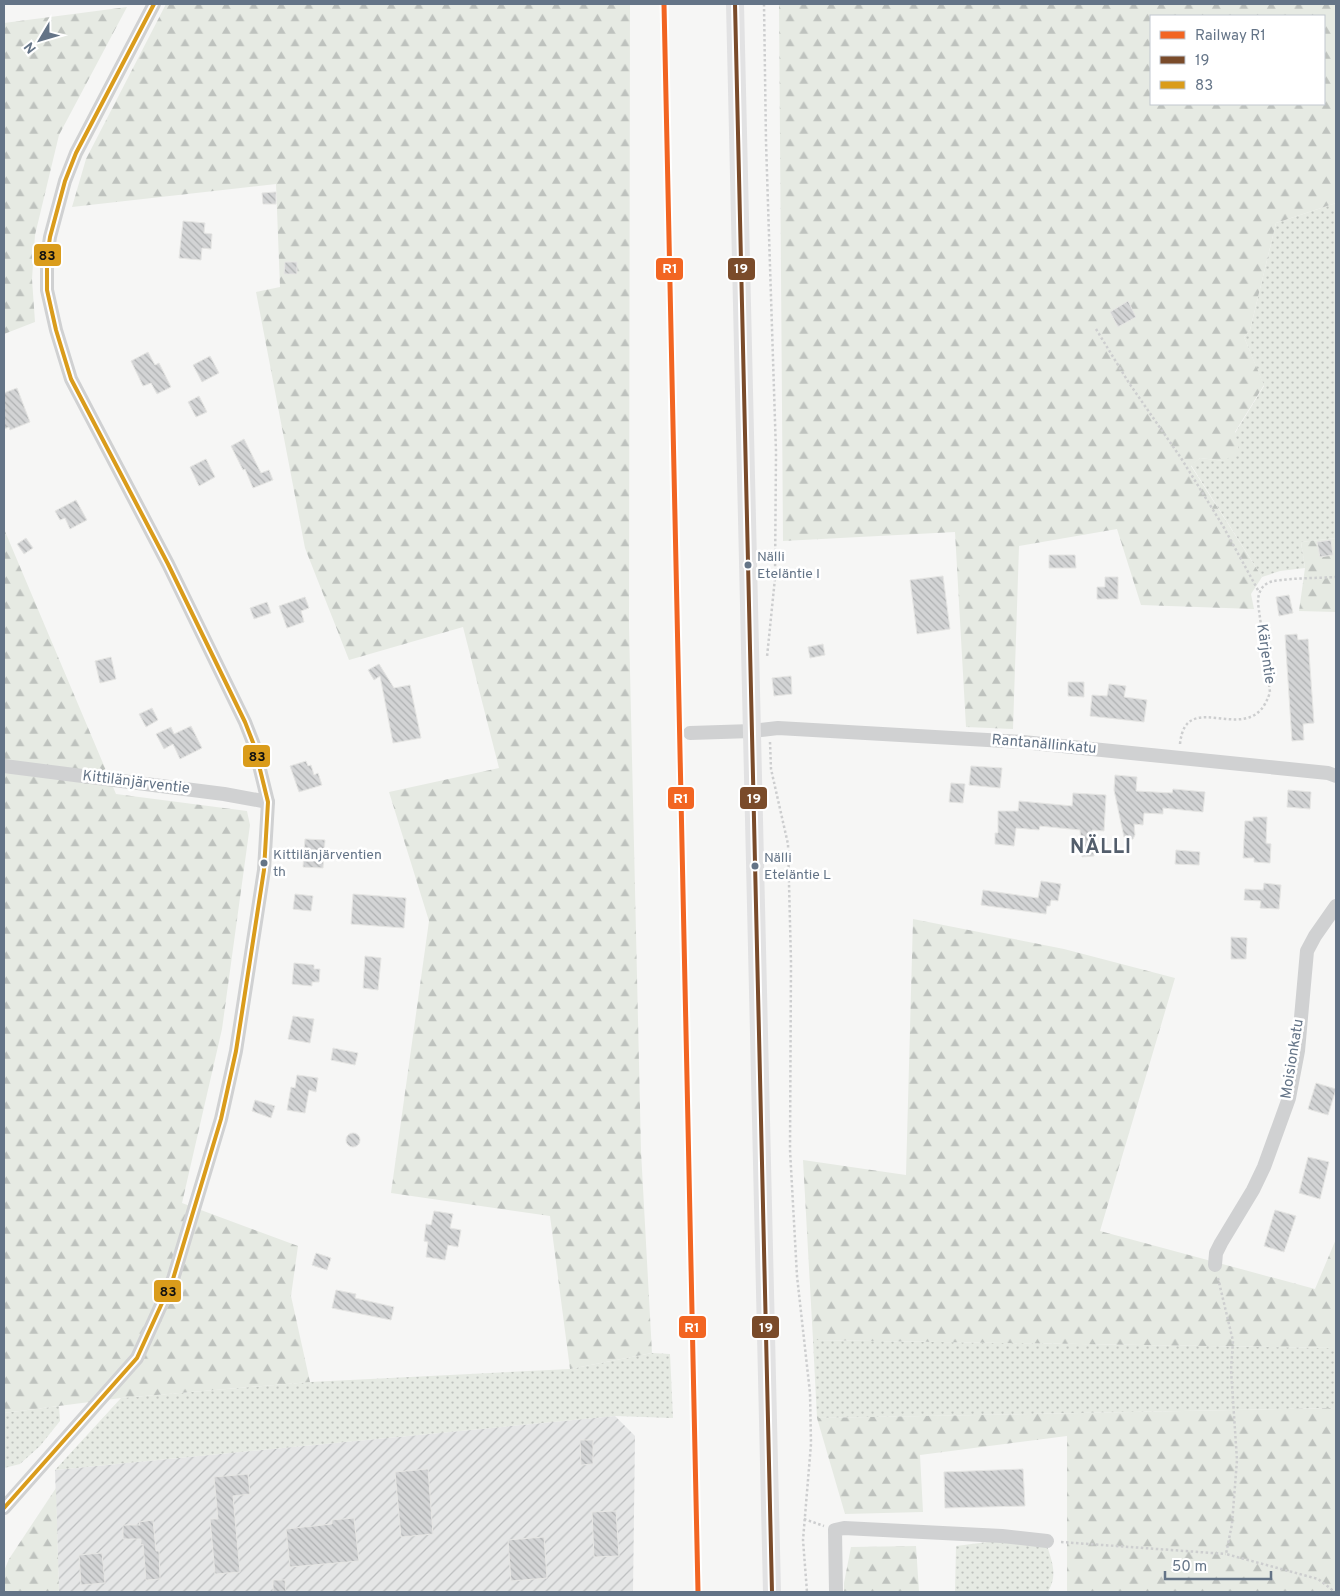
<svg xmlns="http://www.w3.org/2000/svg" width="1340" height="1596" font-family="Overpass,sans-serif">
<defs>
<pattern id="industrial-furrows" width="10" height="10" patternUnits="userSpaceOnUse" patternTransform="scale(1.25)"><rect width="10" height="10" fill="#e5e6e6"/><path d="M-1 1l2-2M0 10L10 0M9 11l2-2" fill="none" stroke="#bdbfc0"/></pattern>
<pattern id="grass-dots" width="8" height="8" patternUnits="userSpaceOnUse" patternTransform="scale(1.25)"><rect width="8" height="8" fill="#e6eae3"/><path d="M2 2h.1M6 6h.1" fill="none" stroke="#bec2be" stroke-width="1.8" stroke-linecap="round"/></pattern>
<pattern id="forest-firs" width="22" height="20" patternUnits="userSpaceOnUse" patternTransform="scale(1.25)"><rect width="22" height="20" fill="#e6eae3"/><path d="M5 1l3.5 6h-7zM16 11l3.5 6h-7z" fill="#bec2be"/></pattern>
<pattern id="building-back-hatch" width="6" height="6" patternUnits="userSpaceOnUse" patternTransform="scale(1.25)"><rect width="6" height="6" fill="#d3d4d5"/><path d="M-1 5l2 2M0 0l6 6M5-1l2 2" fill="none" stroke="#afb1b2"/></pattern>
</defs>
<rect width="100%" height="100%" fill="#f6f6f5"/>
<path fill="url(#industrial-furrows)" d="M615 1416 635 1436 633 1592H59L55 1470Z"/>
<g fill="url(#grass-dots)">
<path d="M1336 203V268L1335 269 1336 273V538L1301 542 1305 568 1280 571 1262 577 1191 465 1200 458 1224 461 1235 433 1264 386 1244 337 1250 330 1276 223Z"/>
<path d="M813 1340 1336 1348V1408L817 1418Z"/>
<path d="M652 1353 670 1354 673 1418 615 1416 55 1470 121 1398 310 1382 570 1369Z"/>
<path d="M59 1406 60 1421 40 1446 20 1464 4 1468V1413Z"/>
<path d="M1003 1540 1047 1545C1052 1563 1058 1574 1048 1592H955L956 1546Z"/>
</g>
<g fill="url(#forest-firs)" fill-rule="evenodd">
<path d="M166 4H630L629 627 641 1151 652 1353 570 1369 550 1216 391 1193 429 921 389 792 499 768 463 627 349 660 305 548 256 292 280 287 276 184 72 207 86 159Z"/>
<path d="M779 4H1336V203L1276 223 1250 330 1244 337 1264 385 1235 432 1239 451 1224 461 1200 458 1191 466 1262 577 1251 594 1254 609 1141 605 1117 529 1019 546 1013 729 966 727 955 532 783 541ZM1151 16H1324V104H1151Z"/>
<path d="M127 7 59 135 35 235 32 279 35 322 4 334V23Z"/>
<path d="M4 529 116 794 247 811 250 825 222 1029 182 1203 298 1246 291 1296 310 1382 121 1398 4 1413Z"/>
<path d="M1336 538V612L1299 611 1305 568 1301 542Z"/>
<path d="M913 919 1064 949 1175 978 1100 1231 1315 1289 1336 1239V1348L813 1340 803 1160 906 1175Z"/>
<path d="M1336 1408V1592H1067V1436L920 1455 923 1512 845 1514 817 1418Z"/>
<path d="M56 1488 59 1592H4V1571L9 1559Z"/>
<path d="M916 1546 919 1592H844V1583L851 1547Z"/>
</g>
<g fill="url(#building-back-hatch)" stroke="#e6e6e4">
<path d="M276 192V204H263L262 193Z"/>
<path d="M183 221 205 223 204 233 212 234 211 249 202 248 201 260 179 258Z"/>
<path d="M285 262H297V274H284Z"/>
<path d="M1128 301 1136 317 1118 327 1110 312Z"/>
<path d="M148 352 155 365 159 363 171 387 157 394 151 383 143 386 131 361Z"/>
<path d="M210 356 219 373 202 382 193 365Z"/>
<path d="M17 388 30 422 10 430 9 427 4 429V393Z"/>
<path d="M199 396 207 412 196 417 188 402Z"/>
<path d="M244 439 261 473 269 470 273 480 253 488 245 469 243 470 231 446Z"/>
<path d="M206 459 215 477 199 486 190 467Z"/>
<path d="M76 500 87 520 70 529 65 518 60 520 55 511Z"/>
<path d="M26 538 33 548 24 554 17 544Z"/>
<path d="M1331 540 1333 555 1320 557 1317 542Z"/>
<path d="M1049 555H1075L1076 568H1049Z"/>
<path d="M943 576 950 629 917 634 910 580Z"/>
<path d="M1105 577H1118V599H1097V587H1105Z"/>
<path d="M1289 595 1293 613 1279 616 1276 597Z"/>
<path d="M305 597 309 608 301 611 304 622 287 628 279 606Z"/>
<path d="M267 602 271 613 254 619 250 608Z"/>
<path d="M1297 634 1298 640 1308 639 1314 723 1303 724 1304 740 1292 741 1285 635Z"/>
<path d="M823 644 825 655 810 658 808 647Z"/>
<path d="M111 657 116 679 100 683 95 661Z"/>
<path d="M379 664 394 688 410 685 421 738 393 743 380 676 374 680 368 670Z"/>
<path d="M791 676 792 694 774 696 772 678Z"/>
<path d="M1068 682H1084V697L1068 696Z"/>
<path d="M1109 684 1126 686 1124 697 1147 700 1144 722 1090 716 1092 695 1107 696Z"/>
<path d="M152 708 158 720 146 727 139 714Z"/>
<path d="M191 726 202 748 180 759 173 744 164 749 156 734 171 727 174 734Z"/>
<path d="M306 761 308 766 311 765 314 775 318 773 322 785 299 792 290 766Z"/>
<path d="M971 766 1002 768 1000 788 969 785Z"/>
<path d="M1115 775 1137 777 1136 791 1172 793 1173 789 1205 792 1203 812 1163 808V814L1144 813 1143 825 1134 824 1135 835 1133 839 1127 840 1124 837 1114 790Z"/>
<path d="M951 783 965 784 963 803 949 802Z"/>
<path d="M1288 790 1311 792 1310 809 1287 807Z"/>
<path d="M1073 793 1106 795 1104 831 1092 830 1094 856 1082 857 1080 830 1040 826 1039 830 1016 828 1014 846 995 844V833H998V811H1018L1019 801 1072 806Z"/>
<path d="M1253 817H1267L1266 843 1271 844 1270 863 1254 862V858H1243L1245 821H1253Z"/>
<path d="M305 839 325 840 323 868 303 867Z"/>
<path d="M1176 850 1200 852 1199 865 1175 864Z"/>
<path d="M1041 881 1061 884 1058 901 1051 900 1050 906H1047L1046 914 981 905 983 890 1038 898Z"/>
<path d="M1264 883 1281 885 1279 909 1260 908 1261 901 1244 900 1245 889 1263 890Z"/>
<path d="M295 894 313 896 311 911 293 909Z"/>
<path d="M353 894 406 898 404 928 351 924Z"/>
<path d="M1231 937 1247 938 1246 959H1231Z"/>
<path d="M365 956 381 958 378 990 363 988Z"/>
<path d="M294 963 314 965V969H320L319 982H312V986L292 984Z"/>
<path d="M293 1016 314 1019 310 1043 288 1039Z"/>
<path d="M333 1048 358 1053 355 1065 331 1060Z"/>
<path d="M297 1075 318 1078 316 1092 309 1090 305 1113 287 1110 291 1087 295 1088Z"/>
<path d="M1316 1083 1336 1089 1328 1115 1308 1109Z"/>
<path d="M255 1100 275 1106 271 1118 252 1111Z"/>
<circle cx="353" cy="1140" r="7"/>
<path d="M1308 1157 1329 1162 1320 1199 1299 1193Z"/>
<path d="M1275 1210 1296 1216 1284 1252 1264 1246Z"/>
<path d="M434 1211 453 1214 450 1228 461 1230 458 1247 448 1245 445 1260 426 1257 428 1242 424 1241 426 1224 431 1225Z"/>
<path d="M316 1253 331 1258 327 1270 312 1265Z"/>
<path d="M336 1290 356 1294 355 1298 394 1307 391 1320 332 1308Z"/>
<path d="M580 1440H593V1464L581 1465Z"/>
<path d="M428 1469 433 1534 401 1537 395 1472Z"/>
<path d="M1023 1469 1025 1506 945 1508 944 1472Z"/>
<path d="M248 1474 250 1494 233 1496 240 1572 215 1574 210 1519H218L214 1477Z"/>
<path d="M616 1511 619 1556 594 1557 592 1512Z"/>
<path d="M354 1518 359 1561 290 1567 286 1529 332 1524V1520Z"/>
<path d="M153 1520 156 1551H159L160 1579 146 1580 143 1544 141 1545V1539H123V1525H140L139 1522Z"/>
<path d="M544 1537 547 1578 511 1581 508 1540Z"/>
<path d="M102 1553 105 1583 81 1585 79 1555Z"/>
<path d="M273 1580H285L286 1592H273Z"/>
</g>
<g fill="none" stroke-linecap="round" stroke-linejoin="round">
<g stroke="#cdcecf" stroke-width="2.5" stroke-dasharray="2.5 2.5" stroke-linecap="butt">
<path d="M764 4 766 142 776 452 775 578 767 657"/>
<path d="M1096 329 1129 383 1181 458 1223 526 1259 592"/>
<path d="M770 742 771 769 788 844 791 962 790 1150 797 1276 810 1393 811 1444 803 1540 807 1592"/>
<path d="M1180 744C1186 684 1252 753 1270 692L1258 603C1258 595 1260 587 1268 583 1276 578 1323 578 1336 577"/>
<path d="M1218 1278 1233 1341 1231 1370 1237 1460 1232 1524 1226 1554 1318 1579 1335 1592"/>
<path d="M804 1519 824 1526"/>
<path d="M1061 1542 1226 1554"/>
</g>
<g stroke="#d0d1d2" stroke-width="14">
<path d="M690 733 752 731 778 728 1023 742 1328 773 1336 776"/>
<path d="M4 766 224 794 268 802"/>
<path d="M1215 1265 1216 1253 1221 1243 1253 1190 1264 1167 1289 1098 1298 1051 1307 951 1315 936 1336 906"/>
<path d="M4 1508 137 1358 173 1279 221 1119 236 1051 264 870 268 802 254 745 245 722 168 564 71 379 56 330 47 290V258L50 237 65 181 76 153 154 4"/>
<path d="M836 1592 835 1530 844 1528 1002 1536 1047 1541"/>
</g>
<path stroke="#e2e2e3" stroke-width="18" d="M735 4 772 1592"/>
<defs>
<path id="bus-1" d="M735 4 772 1592"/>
<path id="bus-2" d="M4 1508 137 1358 173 1279 221 1119 236 1051 264 870 268 802 254 745 245 722 168 564 71 379 56 330 47 290V258L50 237 65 181 76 153 154 4"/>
</defs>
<use href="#bus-1" stroke="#fff" stroke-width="8"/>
<use href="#bus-2" stroke="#fff" stroke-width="8"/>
<use href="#bus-1" stroke="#7a4b2a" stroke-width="4"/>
<use href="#bus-2" stroke="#da9c1b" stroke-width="4"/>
<defs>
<path id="rail-1" d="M664 4 698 1592"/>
</defs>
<use href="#rail-1" stroke="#fff" stroke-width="9"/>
<use href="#rail-1" stroke="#f26522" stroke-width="5"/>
</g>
<g fill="#647487" stroke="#fff" stroke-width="2">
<circle cx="748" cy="565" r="4.5"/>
<circle cx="264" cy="863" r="4.5"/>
<circle cx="755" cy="866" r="4.5"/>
</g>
<g text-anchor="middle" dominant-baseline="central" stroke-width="5" stroke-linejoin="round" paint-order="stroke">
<g font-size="14" fill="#647487" stroke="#fff" text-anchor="start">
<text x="757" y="557">Nälli<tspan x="757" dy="17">Eteläntie I</tspan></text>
<text x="273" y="855">Kittilänjärventien<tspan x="273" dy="17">th</tspan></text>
<text x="764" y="858">Nälli<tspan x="764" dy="17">Eteläntie L</tspan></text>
</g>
<g font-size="15" fill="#647487" stroke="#fff">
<text transform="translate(1265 654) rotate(82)">Kärjentie</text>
<text transform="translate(1044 745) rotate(5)">Rantanällinkatu</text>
<text transform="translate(136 783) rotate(7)">Kittilänjärventie</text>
<text transform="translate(1293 1059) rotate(-81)">Moisionkatu</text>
</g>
<g font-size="20" font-weight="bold" letter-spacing="1" fill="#535e6c" stroke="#fff">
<text x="1101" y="848">NÄLLI</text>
</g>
</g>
<g stroke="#fff" stroke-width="2">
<rect x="33" y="243" width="29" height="24" rx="5" fill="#da9c1b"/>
<rect x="655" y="257" width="29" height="24" rx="5" fill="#f26522"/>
<rect x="727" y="257" width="29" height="24" rx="5" fill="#7a4b2a"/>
<rect x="242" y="744" width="29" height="24" rx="5" fill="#da9c1b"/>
<rect x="667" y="786" width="28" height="24" rx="5" fill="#f26522"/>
<rect x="739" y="786" width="29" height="24" rx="5" fill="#7a4b2a"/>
<rect x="153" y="1279" width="29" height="24" rx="5" fill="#da9c1b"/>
<rect x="751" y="1315" width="29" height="24" rx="5" fill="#7a4b2a"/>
<rect x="678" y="1315" width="29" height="24" rx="5" fill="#f26522"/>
</g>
<g font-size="14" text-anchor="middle" font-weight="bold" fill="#fff">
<text x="670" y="273">R1</text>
<text x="741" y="273">19</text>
<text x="681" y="803">R1</text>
<text x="754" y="803">19</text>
<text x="766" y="1332">19</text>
<text x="692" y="1332">R1</text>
</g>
<g font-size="14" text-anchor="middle" font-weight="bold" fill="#111">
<text x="47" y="260">83</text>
<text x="257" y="761">83</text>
<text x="168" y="1296">83</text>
</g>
<rect width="1340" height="1596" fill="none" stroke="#647487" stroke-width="10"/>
<rect x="1150" y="15" width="175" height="90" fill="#ffffff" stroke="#c1c7cf"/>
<rect x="1160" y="31" width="25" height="8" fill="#f26522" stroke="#c1c7cf"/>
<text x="1195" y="40" font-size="15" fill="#647487">Railway R1</text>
<rect x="1160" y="56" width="25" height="8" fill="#7a4b2a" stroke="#c1c7cf"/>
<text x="1195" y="65" font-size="15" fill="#647487">19</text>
<rect x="1160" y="81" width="25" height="8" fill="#da9c1b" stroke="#c1c7cf"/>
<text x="1195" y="90" font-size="15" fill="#647487">83</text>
<g transform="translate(40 40) rotate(232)" stroke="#ffffff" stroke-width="4" paint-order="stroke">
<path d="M0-4L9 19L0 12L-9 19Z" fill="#647487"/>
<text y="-8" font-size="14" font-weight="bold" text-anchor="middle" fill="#647487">N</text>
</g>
<path d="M1165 1571v8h106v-8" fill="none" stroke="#647487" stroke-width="2.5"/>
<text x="1172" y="1571" font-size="15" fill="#647487" stroke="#ffffff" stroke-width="4" paint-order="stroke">50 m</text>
</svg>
